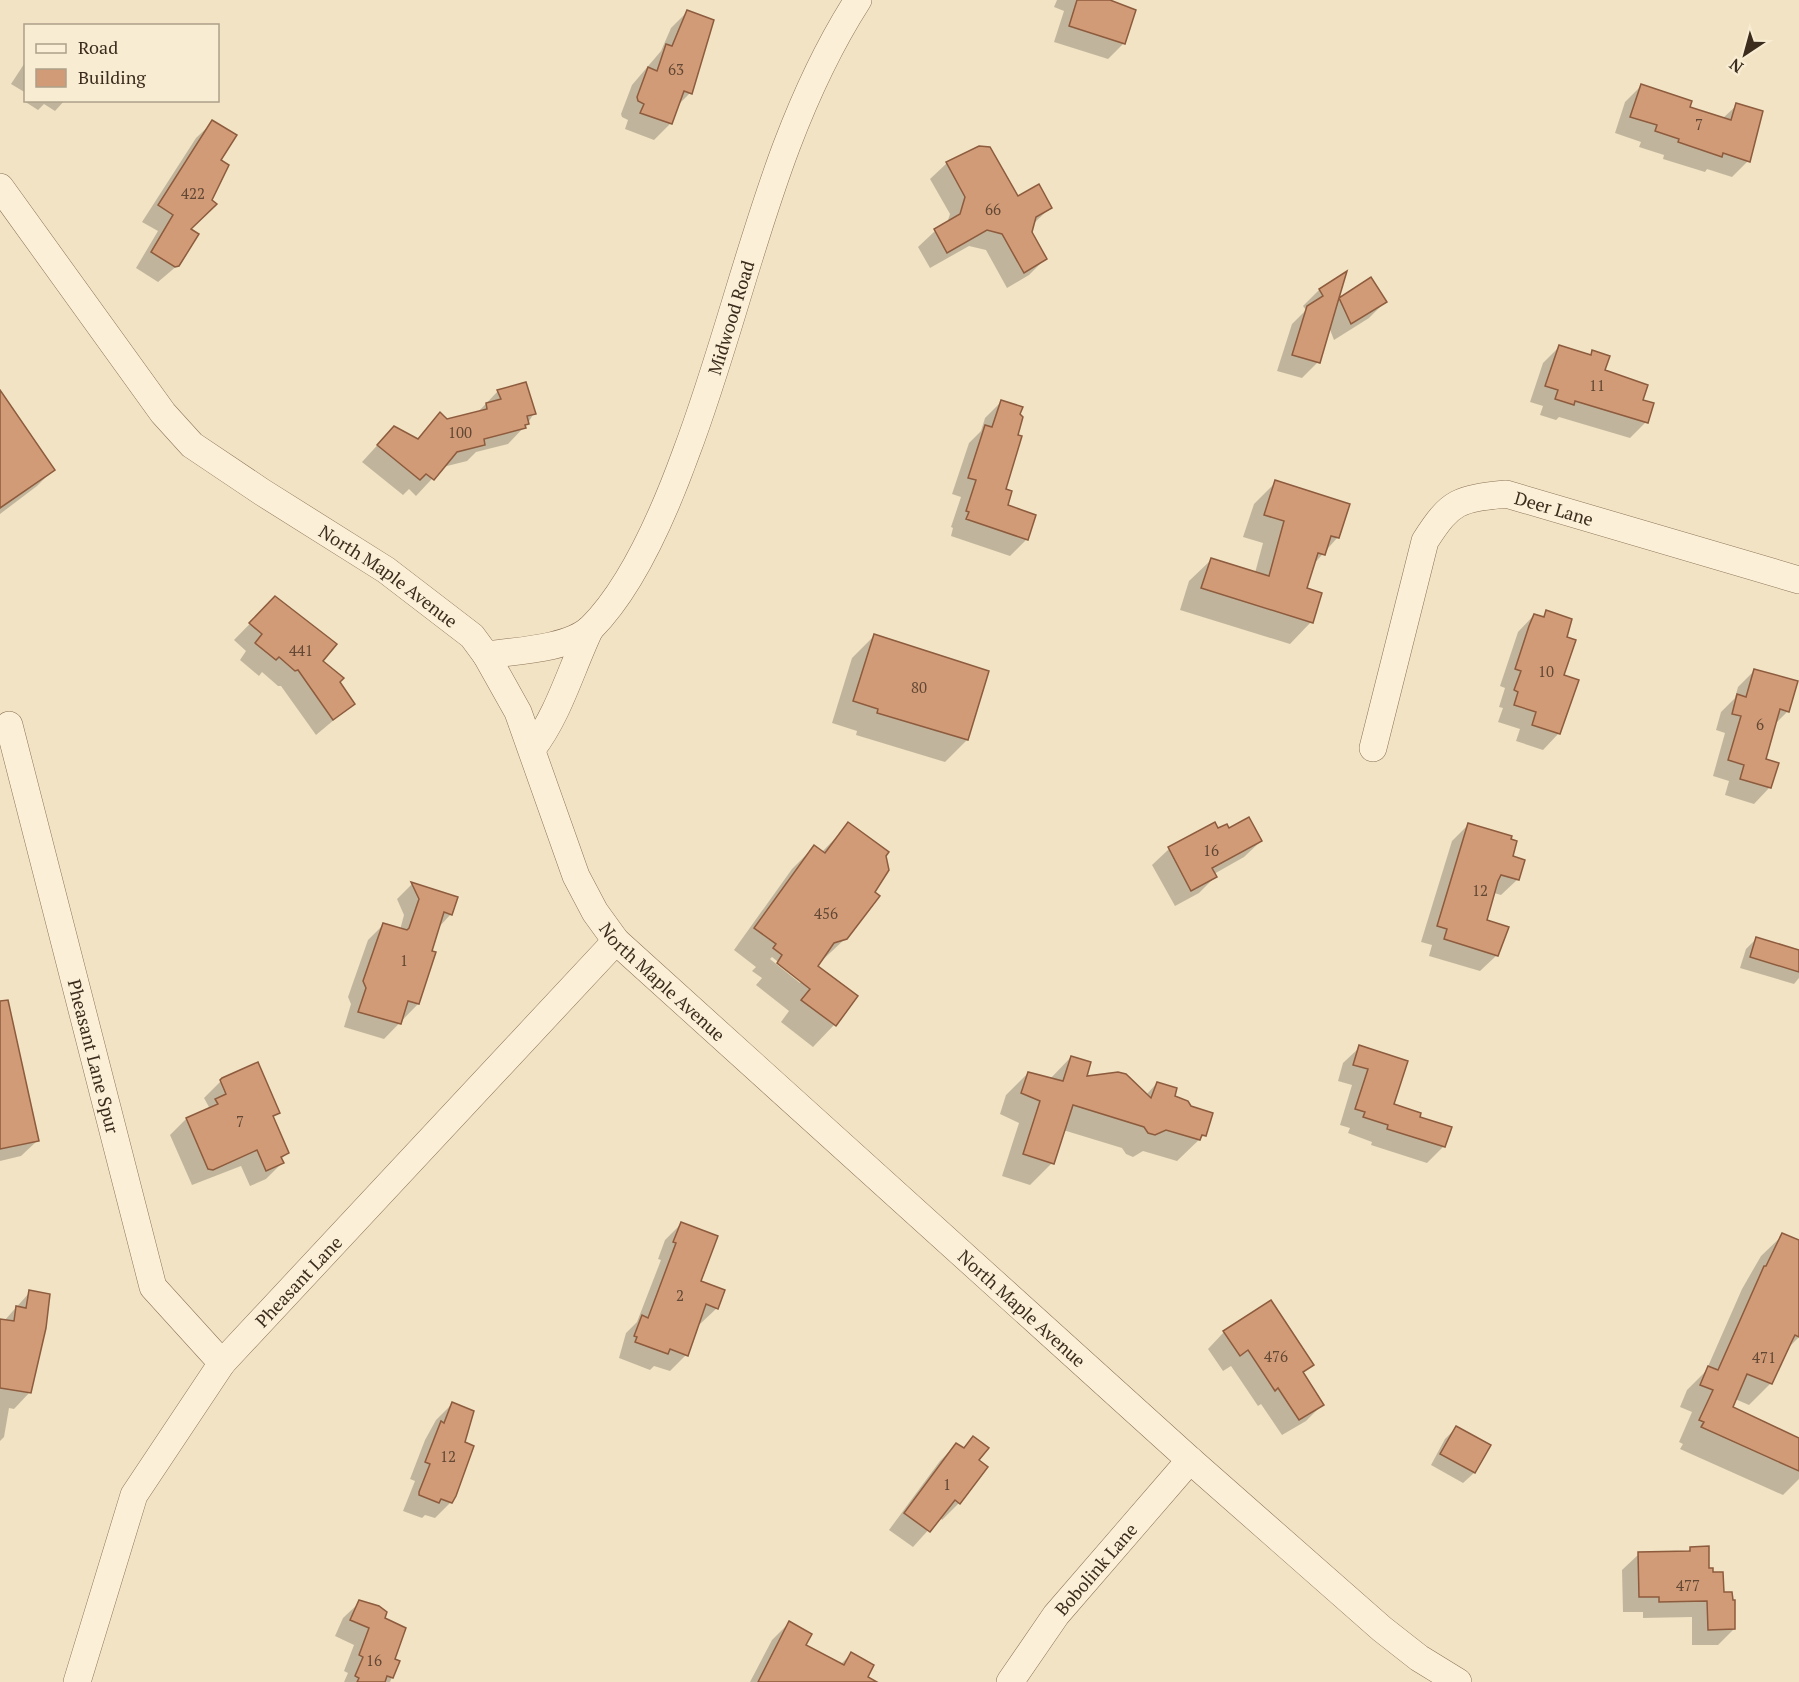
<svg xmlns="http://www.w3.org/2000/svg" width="1799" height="1682" font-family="'PT Serif',serif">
<rect width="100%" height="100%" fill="#f1e3c3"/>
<g fill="#0003" fill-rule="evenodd">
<path d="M1057 0H1106L1134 11 1123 44 1108 59 1054 42 1064 11 1054 7Z"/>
<path d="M687 12 712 21 690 93 676 107 671 123 654 140 625 129 628 120 622 117 621 114 632 85 661 51 671 28Z"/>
<path d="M26 61V93L11 84Z"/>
<path d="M1641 86 1688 108 1722 119 1737 105 1748 161 1732 177 1707 169 1705 172 1663 159 1664 155 1639 147 1641 142 1615 133 1625 102Z"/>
<path d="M26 98V100H65L55 111 44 104 38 110 24 101Z"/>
<path d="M213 122 219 161 189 229 178 265 158 282 136 268 158 231 142 222 196 138Z"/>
<path d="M979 148 1017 198 1050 208 1032 225 1030 232 1045 259 1029 275 1007 288 986 250 969 246 930 268 918 247 935 231 947 223 950 214 930 179 947 163Z"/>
<path d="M1345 275 1337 301 1371 279 1385 302 1369 318 1334 340 1329 327 1318 362 1302 378 1277 371 1292 324 1306 310 1303 306 1319 290Z"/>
<path d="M1559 347 1589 356 1593 352 1603 371 1641 401 1646 422 1630 438 1559 417 1556 420 1540 415 1543 406 1530 402 1543 363Z"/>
<path d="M498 391 534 413 528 423 508 444 476 452 467 461 443 467 416 496 409 489 403 495 362 462 394 427 416 440 440 415 447 420 478 412Z"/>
<path d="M0 392 53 470 37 486 0 514Z"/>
<path d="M1001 402 1006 506 1027 539 1010 556 951 536 953 528 951 527 961 497 952 494 969 443 981 431 985 418Z"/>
<path d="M1276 482 1338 537 1312 566 1305 589 1311 622 1290 644 1180 610 1189 581 1211 560 1255 573 1263 543 1243 537 1254 504Z"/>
<path d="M275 598 353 704 316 735 281 686H278L262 672 259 676 240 660 246 651 234 640Z"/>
<path d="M1547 612 1565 638 1559 733 1543 750 1516 741 1520 729 1498 722 1503 708 1499 707 1505 688 1500 686 1518 632 1534 615 1541 618Z"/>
<path d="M874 636 987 672 967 740 945 762 856 735 857 731 832 723 852 658Z"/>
<path d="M1755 670 1788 711 1774 725 1764 760 1770 787 1754 804 1725 795 1729 781 1713 776 1725 733 1716 730 1721 712 1735 698 1738 687Z"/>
<path d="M849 824 846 938 816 966 834 1025 813 1047 781 1022 789 1011 756 985 762 978 752 971 756 967 734 950 792 869 814 847 821 853ZM772 957 802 981 800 983 770 959Z"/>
<path d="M1214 824 1217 830H1229L1261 841 1244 857 1214 874 1215 877 1199 893 1175 906 1152 865 1169 849Z"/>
<path d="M1468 825 1511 857 1518 879 1501 895 1494 893 1485 921 1497 955 1480 971 1429 956 1432 945 1421 942 1452 841Z"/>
<path d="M412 884 456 898 451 914 438 928 418 1004 384 1039 344 1027 351 1004 348 997 368 940 383 925 400 930 404 915 397 899Z"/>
<path d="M1757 938 1799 951V978L1794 984 1740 968 1746 949Z"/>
<path d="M0 1015 38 1140 21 1156 0 1161Z"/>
<path d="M1360 1047 1392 1105 1418 1118 1444 1146 1427 1163 1371 1145 1372 1142 1348 1133 1350 1128 1340 1125 1352 1085 1338 1081 1343 1063Z"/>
<path d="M1071 1057 1085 1078 1146 1095 1157 1083 1173 1097 1204 1135 1177 1161 1143 1151 1133 1157 1126 1154 1122 1148 1063 1130 1052 1163 1030 1185 1002 1176 1019 1123 1000 1114 1006 1095 1028 1073 1050 1079Z"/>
<path d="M223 1079 278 1112 272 1119 288 1153 281 1159 282 1163 266 1179 250 1186 241 1166 192 1185 170 1135 186 1119 209 1107 204 1098Z"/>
<path d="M681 1224 700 1282 717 1308 700 1324 698 1323 686 1355 670 1371 654 1366 650 1370 619 1358 626 1333 637 1322 661 1260 658 1259 665 1240Z"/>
<path d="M1783 1235 1799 1242V1337L1786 1350 1771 1383 1749 1405 1735 1399 1731 1407 1799 1439V1479L1783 1495 1680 1449 1683 1444 1679 1442 1692 1412 1680 1407 1687 1390 1706 1371 1742 1289 1761 1256Z"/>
<path d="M30 1292V1392L14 1409 9 1408 4 1437 0 1441V1320L4 1321Z"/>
<path d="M1224 1332 1312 1365 1302 1374 1322 1405 1306 1421 1282 1435 1261 1404 1258 1406 1231 1366 1223 1371 1208 1349Z"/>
<path d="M452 1404 463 1443 451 1502 435 1518 425 1515 422 1518 403 1511 415 1481 410 1479 425 1440 436 1420Z"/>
<path d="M1456 1428 1489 1445 1474 1473 1463 1483 1431 1465 1445 1439Z"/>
<path d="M973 1438 977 1461 986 1467 959 1503 942 1520 940 1517 913 1547 889 1530 940 1461 956 1445 962 1449Z"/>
<path d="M1691 1548 1722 1593 1732 1602 1734 1629 1718 1645H1692V1617L1643 1618V1612H1623L1622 1570 1639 1554 1686 1553Z"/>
<path d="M360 1602 383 1619 393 1660 398 1662 390 1682H344L348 1673 344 1671 354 1645 335 1636 343 1618Z"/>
<path d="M789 1623 804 1646 840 1665 851 1654 864 1682H750L772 1640Z"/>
</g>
<g fill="#d29b77" stroke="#8d5b3d" stroke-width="1.5">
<path d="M1077 0H1110L1136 10 1125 44 1069 26Z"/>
<path d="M687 10 714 20 692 94 684 91 672 124 640 113 644 104 638 101 637 97 648 67 657 71 666 44 672 46Z"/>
<path d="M1641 84 1692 101 1690 107 1731 120 1736 103 1763 111 1750 162 1723 153 1722 157 1678 142 1679 139 1655 131 1657 125 1630 117Z"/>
<path d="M212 120 237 135 221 160 229 165 212 200 217 204 191 229 199 234 179 266 175 267 151 252 173 215 158 205Z"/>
<path d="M979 146 990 147 1018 196 1039 184 1052 208 1036 217 1032 232 1047 259 1024 273 1002 234 987 230 947 253 934 229 960 214 965 197 946 162Z"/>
<path d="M1347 271 1339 298 1371 277 1387 302 1351 324 1339 298 1320 363 1292 355 1307 306 1323 296 1319 289Z"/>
<path d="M1559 345 1591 355 1592 350 1610 356 1605 370 1648 385 1643 400 1654 403 1648 423 1575 401 1574 405 1555 399 1558 390 1545 386Z"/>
<path d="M526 382 536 414 527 416 529 424 525 425 526 428 484 439 485 445 457 452 434 480 426 474 420 480 377 445 394 426 418 439 440 412 447 419 487 409 486 403 501 399 497 390Z"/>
<path d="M0 390 55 470 0 508Z"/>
<path d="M1001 400 1023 407 1020 414 1023 417 1018 435 1022 436 1006 489 1012 491 1008 505 1036 515 1028 540 966 519 969 512 966 511 976 480 968 478 985 425 992 427Z"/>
<path d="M1275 480 1350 504 1339 538 1331 536 1325 555 1318 553 1307 588 1322 593 1313 623 1201 588 1211 558 1269 576 1284 521 1264 515Z"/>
<path d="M275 596 337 644 323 661 344 678 340 682 355 704 333 720 298 670 295 671 279 657 276 660 255 643 262 634 249 623Z"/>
<path d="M1546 610 1572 619 1567 637 1576 640 1564 675 1579 680 1560 734 1532 725 1536 712 1514 705 1518 692 1514 690 1521 671 1515 669 1529 626 1534 614 1544 617Z"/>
<path d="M874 634 989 671 968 740 877 713 878 709 853 701Z"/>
<path d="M1754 669 1798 681 1789 712 1780 709 1766 759 1779 763 1771 788 1740 779 1744 765 1728 760 1741 716 1732 714 1737 694 1746 697Z"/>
<path d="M1249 817 1262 841 1212 868 1217 877 1191 891 1168 847 1215 822 1218 828 1227 824 1229 828Z"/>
<path d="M848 822 889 852 886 856 889 870 875 892 880 896 847 939 834 943 818 966 858 996 836 1026 801 1000 810 989 777 963 782 955 773 948 776 944 754 928 814 845 825 853Z"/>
<path d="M1468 823 1512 836 1511 839 1517 841 1513 856 1525 860 1519 880 1501 875 1498 881 1487 920 1509 927 1498 956 1444 939 1447 929 1437 926Z"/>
<path d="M411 882 458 897 452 915 444 912 432 951 436 952 419 1004 408 1001 401 1024 358 1012 366 988 363 981 383 923 407 930 409 928 419 899Z"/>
<path d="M1756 937 1799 950V972L1750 957Z"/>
<path d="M8 1000 39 1141 0 1149V1001Z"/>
<path d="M1359 1045 1408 1061 1394 1104 1421 1113 1420 1117 1452 1127 1445 1147 1387 1129 1388 1125 1363 1117 1365 1112 1355 1109 1368 1069 1353 1065Z"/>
<path d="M1071 1056 1091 1062 1087 1076 1118 1072 1126 1074 1151 1098 1157 1082 1177 1088 1175 1096 1188 1101 1191 1106 1213 1113 1206 1136 1202 1135 1200 1140 1166 1130 1155 1135 1148 1133 1144 1127 1073 1105 1054 1164 1023 1154 1040 1101 1021 1093 1028 1072 1063 1081Z"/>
<path d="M258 1062 280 1113 273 1116 289 1153 281 1157 284 1163 266 1171 257 1150 213 1170 208 1169 186 1118 218 1104 215 1099 226 1094 220 1080 222 1078Z"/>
<path d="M681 1222 718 1236 701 1281 725 1290 718 1309 706 1304 688 1356 670 1349 668 1354 635 1342 637 1337 634 1336 642 1315 648 1318 676 1243 673 1242Z"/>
<path d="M1782 1233 1799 1240V1337L1795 1335 1792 1341 1772 1384 1747 1374 1733 1407 1799 1438V1471L1701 1427 1704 1422 1699 1420 1713 1390 1700 1385 1708 1366 1718 1370 1764 1266H1766Z"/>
<path d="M29 1290 50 1294 46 1328 31 1393 0 1388V1319L14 1321 16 1306 26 1308Z"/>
<path d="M1271 1300 1314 1365 1303 1372 1324 1405 1299 1420 1278 1388 1275 1391 1248 1350 1240 1356 1223 1331Z"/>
<path d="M452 1402 474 1411 465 1442 474 1446 456 1496 452 1503 441 1499 439 1503 419 1495V1492L430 1464 425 1462 441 1421 444 1423Z"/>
<path d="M1456 1426 1491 1445 1475 1473 1440 1454Z"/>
<path d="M973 1436 989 1448 979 1460 988 1467 960 1504 955 1500 930 1532 904 1513 956 1443 964 1448Z"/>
<path d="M1709 1546V1568H1713V1572H1723L1724 1592H1732L1733 1600H1735V1629L1708 1630 1707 1601 1659 1602V1597H1639L1638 1552 1690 1551V1547Z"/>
<path d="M359 1600 379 1606 387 1612 385 1618 406 1628 395 1659 400 1661 393 1678 387 1676 385 1682H357L359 1678 355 1676 363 1657 359 1655 369 1628 350 1620Z"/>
<path d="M789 1621 812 1634 806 1645 844 1665 851 1652 874 1665 868 1677 877 1682H758Z"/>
</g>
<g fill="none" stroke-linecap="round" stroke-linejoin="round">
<defs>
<g id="minor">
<path id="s1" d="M0 187 163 413 192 445 262 492 386 570 472 636 486 655 518 712 576 876 595 912 616 941 1190 1460 1382 1629 1419 1658 1458 1682"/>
<path id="s2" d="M486 655C515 651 569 649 591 628 633 586 666 508 686 453 743 303 770 137 858 0"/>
<path id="s3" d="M9 725 153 1287 222 1363"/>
<path id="s4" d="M1373 748 1425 541C1451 500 1459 499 1506 494L1799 580"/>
<path d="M532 749C559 714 571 669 590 629"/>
<path id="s5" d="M77 1682 134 1495 222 1363 616 941"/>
<path id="s6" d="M1010 1682 1056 1615 1190 1460"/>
</g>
</defs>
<use href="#minor" stroke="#8d7358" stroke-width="28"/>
<use href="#minor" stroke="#fbf0d7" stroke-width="27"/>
</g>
<g text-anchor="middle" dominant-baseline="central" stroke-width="4.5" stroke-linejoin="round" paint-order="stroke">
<g font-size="15" fill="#624834">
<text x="676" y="69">63</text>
<text x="1699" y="124">7</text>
<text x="193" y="193">422</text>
<text x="993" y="209">66</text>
<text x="1597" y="385">11</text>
<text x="460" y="432">100</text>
<text x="301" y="650">441</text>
<text x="1546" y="671">10</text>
<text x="919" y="687">80</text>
<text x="1760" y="724">6</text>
<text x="1211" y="850">16</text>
<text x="1480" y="890">12</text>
<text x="826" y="913">456</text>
<text x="404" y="960">1</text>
<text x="240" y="1121">7</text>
<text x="680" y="1295">2</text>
<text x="1276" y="1356">476</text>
<text x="1764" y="1357">471</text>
<text x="448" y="1456">12</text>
<text x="947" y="1484">1</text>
<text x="1688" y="1585">477</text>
<text x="374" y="1660">16</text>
</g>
<g font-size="18" fill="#3c2c1d" stroke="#f8edd3">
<text stroke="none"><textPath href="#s2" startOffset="453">Midwood Road</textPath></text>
<text stroke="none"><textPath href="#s4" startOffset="363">Deer Lane</textPath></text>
<text stroke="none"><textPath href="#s1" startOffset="558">North Maple Avenue</textPath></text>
<text stroke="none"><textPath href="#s1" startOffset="1062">North Maple Avenue</textPath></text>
<text stroke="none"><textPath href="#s3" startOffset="342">Pheasant Lane Spur</textPath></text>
<text stroke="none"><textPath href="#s5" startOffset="466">Pheasant Lane</textPath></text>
<text stroke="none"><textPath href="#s1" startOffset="1548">North Maple Avenue</textPath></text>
<text stroke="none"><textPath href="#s6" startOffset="142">Bobolink Lane</textPath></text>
</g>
</g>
<rect x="24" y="24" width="195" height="78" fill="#f8edd3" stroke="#ada08a" stroke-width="1.5"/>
<rect x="36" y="44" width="30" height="9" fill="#fbf0d7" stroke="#ada08a" stroke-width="1.5"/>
<text x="78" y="54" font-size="18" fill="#3c2c1d">Road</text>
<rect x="36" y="69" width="30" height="18" fill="#d29b77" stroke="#ada08a" stroke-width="1.5"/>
<text x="78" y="84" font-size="18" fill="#3c2c1d">Building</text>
<g transform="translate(1745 54) rotate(216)" stroke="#f8edd3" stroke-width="4.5" paint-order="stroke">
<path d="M0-4.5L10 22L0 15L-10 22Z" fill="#3c2c1d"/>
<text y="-9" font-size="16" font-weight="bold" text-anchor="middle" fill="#3c2c1d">N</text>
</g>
</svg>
